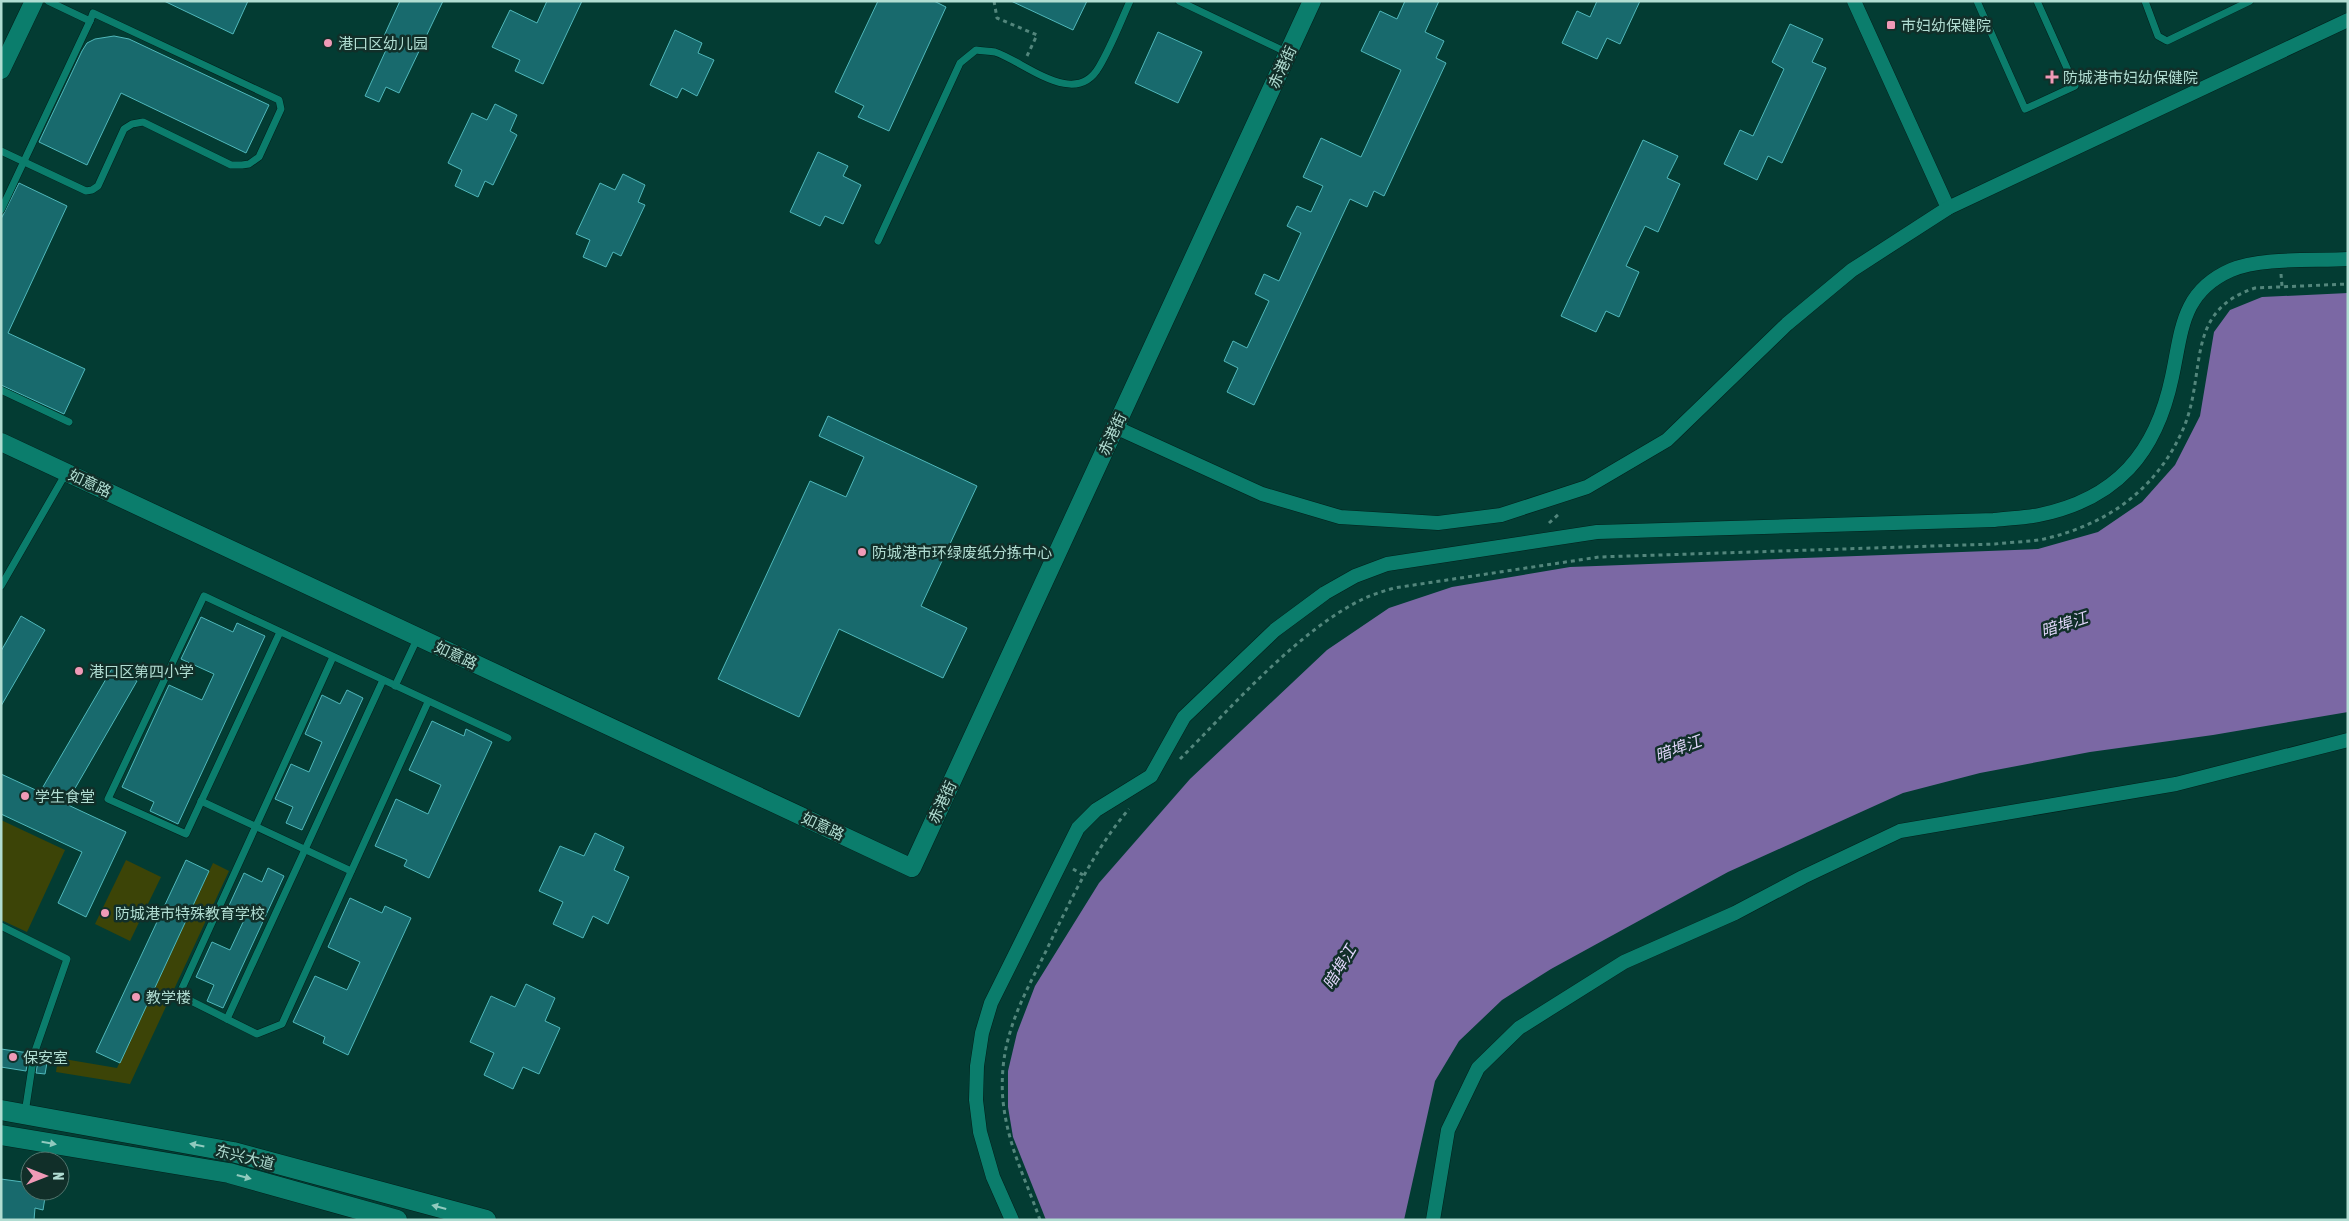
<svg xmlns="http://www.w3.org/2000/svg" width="2349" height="1221" font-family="'Asap Condensed','Noto Sans SC',sans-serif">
<rect width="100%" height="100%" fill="#033c33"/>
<g fill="#3c4407">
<path d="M1 820 65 850 27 932 1 920Z"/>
<path d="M126 860 161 877 130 941 95 924Z"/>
<path d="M213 863 229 871 130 1084 56 1072 58 1058 117 1068Z"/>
</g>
<path fill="#7b68a4" d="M2348 293V712L2213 735 2090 752 1980 773 1903 793 1728 872 1551 969 1502 1000 1459 1041 1435 1081 1404 1220H1046L1013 1137 1008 1107V1071L1017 1033 1035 986 1099 883 1190 779 1327 650 1389 608 1452 587 1570 567 2038 549 2098 532 2142 502 2175 465 2200 416 2214 332 2230 310 2262 297Z"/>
<g fill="#186a6d" stroke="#50b8bb">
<path d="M164 1H248L233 34Z"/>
<path d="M400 1H443L399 93 386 87 379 102 365 96 391 39 384 36Z"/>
<path d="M547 1H582L543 84 515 71 520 60 492 47 510 10 537 23Z"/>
<path d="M878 1H934L946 7 889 131 858 117 864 106 835 92Z"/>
<path d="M1011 1H1087L1073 30Z"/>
<path d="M1405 1H1439L1425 32 1444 41 1436 58 1446 63 1384 196 1374 191 1367 207 1350 199 1254 405 1227 392 1238 368 1224 361 1233 341 1247 348 1269 301 1255 294 1264 274 1279 281 1301 233 1287 226 1297 206 1311 212 1323 186 1303 177 1321 138 1361 157 1401 70 1361 51 1380 11 1397 19Z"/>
<path d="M1597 1H1640L1620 44 1607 38 1597 59 1562 43 1577 11 1590 17Z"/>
<path d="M1790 24 1823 39 1812 62 1826 68 1782 163 1768 156 1757 180 1724 164 1740 130 1753 136 1784 69 1772 62Z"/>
<path d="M675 30 702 43 698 53 714 60 697 96 682 88 677 98 650 85Z"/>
<path d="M1158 32 1202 52 1178 103 1135 83Z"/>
<path d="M114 36 129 39 269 105 246 153 121 93 87 165 39 142 82 51 87 43 95 39Z"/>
<path d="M495 104 517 115 510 131 517 135 493 185 485 181 478 197 455 186 462 170 448 163 472 113 487 120Z"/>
<path d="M1643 140 1678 156 1667 178 1680 184 1658 232 1645 226 1626 266 1639 272 1619 317 1606 311 1596 332 1561 316Z"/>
<path d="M818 152 848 166 843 176 861 185 843 224 825 216 820 226 790 212Z"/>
<path d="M623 174 645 185 638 202 645 205 621 256 613 252 606 267 583 257 590 240 576 234 600 183 615 190Z"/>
<path d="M19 183 67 206 8 333 85 369 64 414 1 385V219Z"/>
<path d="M828 416 977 486 921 606 967 628 943 678 839 629 799 717 718 679 810 481 846 497 864 457 819 436Z"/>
<path d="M21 616 45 630 1 706V651Z"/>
<path d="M201 617 233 632 237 623 265 636 178 824 150 811 154 802 122 787 169 685 202 700 214 674 181 659Z"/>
<path d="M113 667 137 681 66 804 126 832 86 917 58 903 82 852 1 814V774L40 792Z"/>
<path d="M347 690 363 698 302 830 286 823 293 807 275 799 291 764 309 772 322 742 305 734 322 695 340 704Z"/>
<path d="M432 721 464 736 466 729 492 742 429 878 404 866 407 860 375 846 396 799 428 814 441 785 409 770Z"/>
<path d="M595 833 624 847 614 870 629 877 608 924 593 916 583 938 553 924 563 902 539 891 560 846 584 856Z"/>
<path d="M186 860 209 871 120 1063 96 1052Z"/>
<path d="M268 868 284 876 223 1008 207 1001 214 985 196 977 212 942 230 950 244 920 226 912 244 873 262 882Z"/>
<path d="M350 898 382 913 385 906 411 918 348 1055 323 1043 325 1037 293 1022 315 976 347 990 360 962 328 947Z"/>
<path d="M526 984 555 998 545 1021 560 1028 539 1074 523 1067 513 1089 484 1075 494 1053 470 1042 491 996 515 1007Z"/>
<path d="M1 1049 29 1053 26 1071 1 1067Z"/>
<path d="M39 1055 48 1057 45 1074 36 1073Z"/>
<path d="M1 1179 30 1183V1191H46L43 1210 35 1208 34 1220H1Z"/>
</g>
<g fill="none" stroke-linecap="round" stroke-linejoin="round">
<defs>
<g id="service">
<path d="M1179 1 1288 53"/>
<path d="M1977 1 2025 109 2075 86 2037 1"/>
<path d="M2145 1 2158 36 2167 41 2250 1"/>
<path d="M1 151 86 191 92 190 98 186 124 129 132 124 143 122 231 165H242L249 164 259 157 281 109 279 100 93 13 90 21"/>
<path d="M1 210 90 21 48 1"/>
<path d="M878 241 960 63 976 50C982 51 989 51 995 52 1025 62 1075 109 1099 67 1111 47 1120 23 1130 1"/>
<path d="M1 390 69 422"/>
<path d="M1 586 66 473"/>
<path d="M280 632 186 834 108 799 204 596 508 738"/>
<path d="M383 680 227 1019 257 1034 282 1024 428 702"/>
<path d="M395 686 418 637"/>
<path d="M201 801 351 871"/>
<path d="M1 926 67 959 34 1054 25 1113"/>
<path d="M227 1019 179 995 333 657"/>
</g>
<g id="minor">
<path d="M1854 1 1948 208"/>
<path d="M1115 427 1262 494 1340 517 1438 523 1501 515 1587 487 1667 440 1787 324 1852 270 1948 208 2348 20"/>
<path d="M1012 1220 993 1177 980 1132 976 1100 977 1066 982 1033 991 1003 1078 828 1096 810 1151 776 1184 717 1275 630 1325 593 1355 576 1387 564 1597 532 1994 520C2009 518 2024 518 2039 515 2117 499 2156 453 2172 377 2182 331 2181 292 2231 270 2261 257 2314 261 2348 259"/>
<path d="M1433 1220 1448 1130 1478 1068 1519 1028 1624 962 1735 913 1803 877 1900 831 2176 784 2348 740"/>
</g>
<g id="tertiary">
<path d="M1 70 34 1"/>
<path d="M1 442 912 868 1312 1"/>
</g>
<g id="secondary">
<path d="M1 1110 233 1152 486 1220"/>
<path d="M1 1135 229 1173 397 1220"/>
</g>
</defs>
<use href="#service" stroke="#02201b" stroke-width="8"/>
<use href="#minor" stroke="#02201b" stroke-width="15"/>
<use href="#tertiary" stroke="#02201b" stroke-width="19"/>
<use href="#secondary" stroke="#02201b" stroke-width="21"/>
<g stroke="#53867c" stroke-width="3" stroke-dasharray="4 4" stroke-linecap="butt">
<path d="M994 1 997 18 1037 35 1027 56"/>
<path d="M2281 274 2282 286"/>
<path d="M1549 523 1559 514"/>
<path d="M1180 759C1232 707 1299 629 1365 598 1374 594 1384 591 1394 588L1599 557 1995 544C2011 542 2029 542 2044 539 2109 524 2158 488 2184 427 2207 371 2184 311 2255 288L2348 284"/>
<path d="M1073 869 1083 875"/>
<path d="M1040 1220C1025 1177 1008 1147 1003 1101 1001 1080 1003 1056 1009 1036 1017 1006 1033 978 1047 949 1070 901 1094 850 1129 809"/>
</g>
<use href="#service" stroke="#0b7d6c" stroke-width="7"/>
<use href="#minor" stroke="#0b7d6c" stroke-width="14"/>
<use href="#tertiary" stroke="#0b7d6c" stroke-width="18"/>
<use href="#secondary" stroke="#0b7d6c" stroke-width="20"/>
</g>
<defs><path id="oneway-solid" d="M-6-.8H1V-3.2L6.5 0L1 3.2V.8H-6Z" transform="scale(1.25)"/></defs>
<g fill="#90cabe">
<use href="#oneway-solid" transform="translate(49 1143) rotate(10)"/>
<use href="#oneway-solid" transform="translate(197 1145) rotate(-169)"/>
<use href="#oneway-solid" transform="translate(244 1177) rotate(15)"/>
<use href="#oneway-solid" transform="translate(439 1207) rotate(-165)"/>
</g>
<g fill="#f09ab7" stroke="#112f29" stroke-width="2">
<rect x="1886" y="20" width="10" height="10" rx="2.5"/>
<circle cx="328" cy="43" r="5"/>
<path d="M2049.5 69.5h5v5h5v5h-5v5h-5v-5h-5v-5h5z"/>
<circle cx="862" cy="552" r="5"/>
<circle cx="79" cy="671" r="5"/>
<circle cx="25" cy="796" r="5"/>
<circle cx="105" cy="913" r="5"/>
<circle cx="136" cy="997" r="5"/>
<circle cx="13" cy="1057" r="5"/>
</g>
<g text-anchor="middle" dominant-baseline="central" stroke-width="5" stroke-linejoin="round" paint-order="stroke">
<g font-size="15" fill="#b1ddd2" stroke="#112f29" text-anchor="start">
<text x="1901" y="25">巿妇幼保健院</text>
<text x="338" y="43">港口区幼儿园</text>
<text x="2063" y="77">防城港市妇幼保健院</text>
<text x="872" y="552">防城港市环绿废纸分拣中心</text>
<text x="89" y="671">港口区第四小学</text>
<text x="35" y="796">学生食堂</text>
<text x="115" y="913">防城港市特殊教育学校</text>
<text x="146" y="997">教学楼</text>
<text x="23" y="1057">保安室</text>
</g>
<g font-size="15" fill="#b1ddd2" stroke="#112f29">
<text transform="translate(1282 67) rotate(-65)">赤港街</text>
<text transform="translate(1112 434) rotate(-65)">赤港街</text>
<text transform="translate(90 483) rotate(25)">如意路</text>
<text transform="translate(456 655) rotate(25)">如意路</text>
<text transform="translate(942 802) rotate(-65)">赤港街</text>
<text transform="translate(823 826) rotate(25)">如意路</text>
<text transform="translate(245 1157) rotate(14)">东兴大道</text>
</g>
<g font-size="16" font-style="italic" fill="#dfd5f8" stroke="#112f29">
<text transform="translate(2064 624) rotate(-18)">暗埠江</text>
<text transform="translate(1678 748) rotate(-20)">暗埠江</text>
<text transform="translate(1339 967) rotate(-59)">暗埠江</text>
</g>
</g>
<rect width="2349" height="1221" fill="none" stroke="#b1ddd2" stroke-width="5"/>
<g transform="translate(45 1176) rotate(90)"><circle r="24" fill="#112f29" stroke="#51756d"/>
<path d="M0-4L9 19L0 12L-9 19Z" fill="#f09ab7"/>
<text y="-8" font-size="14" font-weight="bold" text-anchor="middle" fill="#b1ddd2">N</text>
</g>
</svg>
